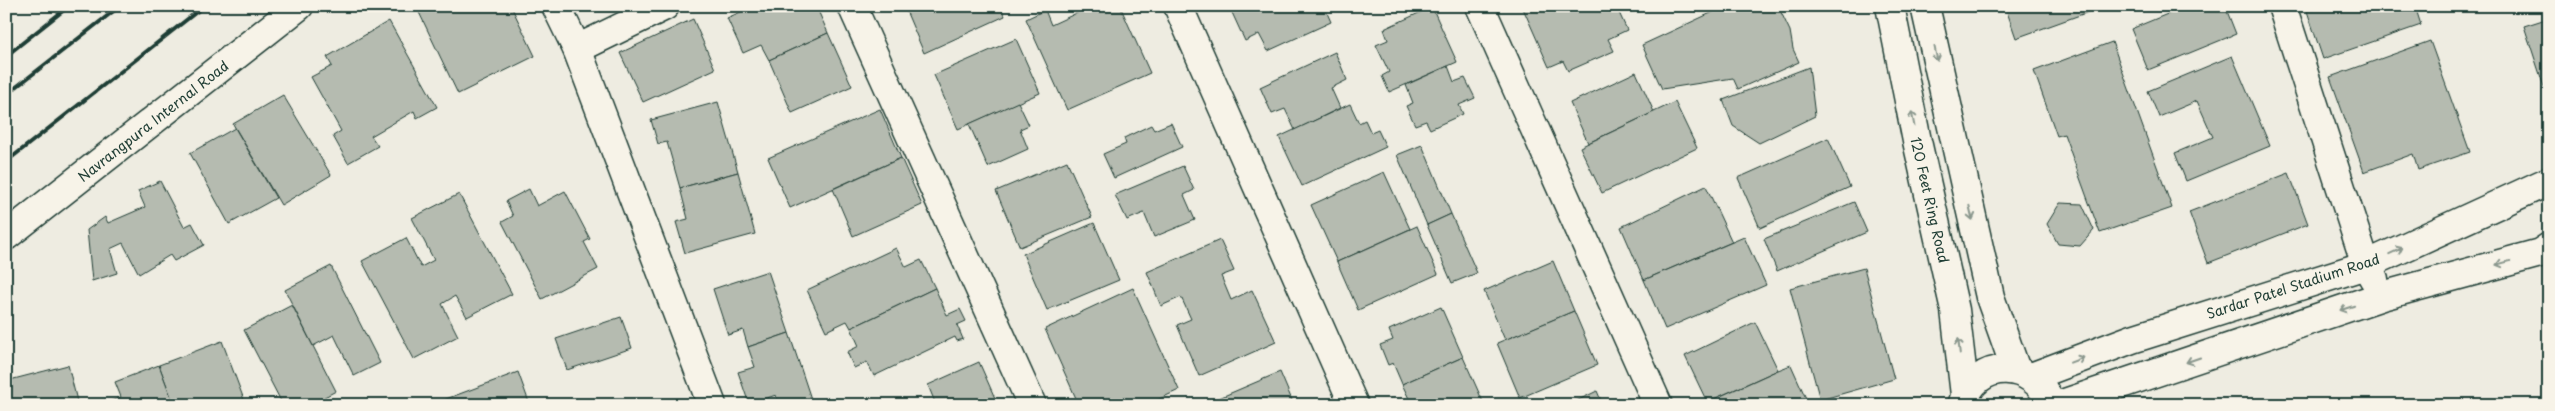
<svg xmlns="http://www.w3.org/2000/svg" width="2555" height="411" font-family="'Playpen Sans',sans-serif">
<rect width="100%" height="100%" fill="#eeece1"/>
<filter id="ink" filterUnits="userSpaceOnUse"><feTurbulence type="fractalNoise" baseFrequency=".02" numOctaves="2"/><feDisplacementMap in="SourceGraphic" scale="10" xChannelSelector="R" yChannelSelector="G"/><feConvolveMatrix kernelMatrix="1 2 1 2 8 2 1 2 1" color-interpolation-filters="sRGB"/></filter>
<g filter="url(#ink)">
<g fill="#b5bbb0" stroke="#1f3d34">
<path d="M416 6H511L535 56 458 94Z"/>
<path d="M754 6H816L828 33 769 60 761 45 743 53 727 18Z"/>
<path d="M904 6H1000L1005 16 924 53Z"/>
<path d="M1092 6H1120L1150 73 1067 110 1026 19 1045 10 1051 25Z"/>
<path d="M1229 6H1324L1331 22 1268 51 1259 34 1245 41Z"/>
<path d="M1522 6H1608L1609 8 1616 6 1627 30 1608 39 1614 51 1568 71 1563 61 1549 67Z"/>
<path d="M1726 6H1778L1790 31 1793 49 1799 62 1738 89 1733 78 1662 89 1642 45Z"/>
<path d="M2005 6H2105L2016 38Z"/>
<path d="M2187 6H2225L2236 34 2148 70 2131 29Z"/>
<path d="M2305 6H2321L2307 11Z"/>
<path d="M2321 6H2415L2421 25 2323 59 2307 11Z"/>
<path d="M1432 7 1457 62 1389 92 1382 76 1389 72 1376 45 1388 40 1384 29Z"/>
<path d="M2549 18V99H2548L2524 26Z"/>
<path d="M693 19 715 69 643 102 620 53Z"/>
<path d="M389 21 437 107 417 118 414 111 371 136 378 146 348 163 333 136 341 131 311 77 332 66 327 57Z"/>
<path d="M828 33 852 86 792 113 769 60Z"/>
<path d="M1016 39 1040 93 958 129 934 75Z"/>
<path d="M2430 41 2470 152 2418 170 2413 154 2364 172 2330 77Z"/>
<path d="M2112 42 2172 208 2100 233 2064 134 2057 136 2034 71Z"/>
<path d="M1335 52 1347 80 1331 88 1340 108 1295 130 1285 109 1272 114 1260 87Z"/>
<path d="M2232 56 2270 146 2186 181 2175 153 2213 137 2197 101 2159 117 2148 91Z"/>
<path d="M1448 66 1454 82 1465 78 1475 98 1459 105 1463 114 1430 129 1426 121 1415 125 1406 106 1413 103 1406 85Z"/>
<path d="M1809 67 1815 116 1759 143 1733 126 1723 100Z"/>
<path d="M1636 72 1654 112 1588 143 1570 103Z"/>
<path d="M283 95 331 175 281 205 233 124Z"/>
<path d="M718 102 738 172 680 188 667 142 658 144 651 120Z"/>
<path d="M1018 102 1029 125 1020 129 1028 149 988 167 969 124Z"/>
<path d="M1675 102 1697 148 1602 193 1580 147Z"/>
<path d="M1350 104 1359 123 1365 120 1371 133 1378 130 1386 147 1302 186 1279 137Z"/>
<path d="M880 109 901 158 790 208 768 158Z"/>
<path d="M1171 123 1182 147 1114 178 1103 154 1126 144 1124 138 1151 125 1154 130Z"/>
<path d="M235 128 276 198 229 224 190 153Z"/>
<path d="M1828 138 1850 187 1760 228 1738 178Z"/>
<path d="M1422 145 1451 214 1427 225 1397 155Z"/>
<path d="M901 158 922 205 853 236 833 189Z"/>
<path d="M1067 161 1092 217 1020 247 996 191Z"/>
<path d="M1183 166 1194 190 1184 195 1195 220 1154 237 1144 213 1127 220 1115 195Z"/>
<path d="M738 172 755 234 685 253 676 222 688 219 680 188Z"/>
<path d="M1384 172 1410 229 1337 262 1311 205Z"/>
<path d="M2289 173 2308 224 2208 263 2189 212Z"/>
<path d="M160 181 184 227 192 223 204 245 174 261 170 255 139 274 123 243 110 249 117 273 92 281 87 230 105 217 108 223 145 207 138 191Z"/>
<path d="M1706 186 1732 242 1644 280 1621 227Z"/>
<path d="M529 189 537 206 565 191 590 239 584 242 598 269 542 299 502 222 513 216 506 201Z"/>
<path d="M459 194 512 294 467 317 455 296 442 304 458 336 414 359 362 261 406 238 421 267 434 260 412 218Z"/>
<path d="M1854 202 1867 232 1777 271 1764 239Z"/>
<path d="M2060 203 2082 204 2094 230 2080 246 2058 244 2047 224Z"/>
<path d="M1451 214 1477 273 1452 283 1427 225Z"/>
<path d="M1094 223 1119 280 1047 310 1023 254Z"/>
<path d="M1417 226 1438 274 1358 310 1337 262Z"/>
<path d="M1744 237 1766 285 1665 329 1644 280Z"/>
<path d="M1220 240 1234 271 1221 276 1231 300 1252 290 1276 342 1199 376 1177 325 1191 319 1181 297 1161 306 1147 272Z"/>
<path d="M896 248 906 267 921 260 935 288 851 328 847 321 826 331 807 290Z"/>
<path d="M1553 261 1574 311 1505 340 1484 291Z"/>
<path d="M331 266 380 363 354 376 334 335 313 346 285 290Z"/>
<path d="M1864 268 1894 379 1820 400 1790 288Z"/>
<path d="M768 271 789 333 748 347 743 330 728 335 713 289Z"/>
<path d="M935 288 947 315 960 309 966 321 957 325 963 339 957 341 955 337 874 376 867 362 854 368 847 352 859 346 851 328Z"/>
<path d="M1133 288 1179 390 1146 405H1079L1045 329Z"/>
<path d="M292 305 336 391 309 405H283L244 330Z"/>
<path d="M1441 307 1463 357 1402 384 1393 363 1388 365 1380 345 1393 340 1389 330Z"/>
<path d="M1574 311 1597 365 1520 398 1497 343Z"/>
<path d="M621 317 632 348 567 370 556 339Z"/>
<path d="M1755 322 1778 370 1707 402 1685 356Z"/>
<path d="M789 333 813 405H779L776 395 749 404 738 372 755 367 748 347Z"/>
<path d="M222 341 246 405H174L159 365Z"/>
<path d="M1463 357 1484 404 1406 405 1411 403 1402 384Z"/>
<path d="M979 362 998 405H936L928 385Z"/>
<path d="M68 365 78 405H6V381Z"/>
<path d="M159 365 174 405H110L109 402 121 397 115 382Z"/>
<path d="M1791 365 1809 405H1701L1778 370Z"/>
<path d="M518 372 530 405H430Z"/>
<path d="M1280 372 1294 405H1205V404Z"/>
<path d="M1597 391 1603 405H1568Z"/>
</g>
<g fill="none" stroke-linecap="round" stroke-linejoin="round">
<defs>
<g id="minor">
<path d="M556 6 577 49 712 405"/>
<path d="M852 6 1032 405"/>
<path d="M1178 6 1354 405"/>
<path d="M1480 6 1658 405"/>
<path d="M2282 6 2366 265 2374 279"/>
<path d="M577 49 665 6"/>
<path d="M6 236 299 6"/>
<path d="M2031 377 2132 339 2366 265 2549 181"/>
<path d="M2059 405 2382 296 2540 253 2549 247"/>
</g>
<g id="major">
<path d="M1890 6 1917 141 1955 310 1965 395"/>
<path d="M1925 6 1990 297 2016 370"/>
<path d="M1962 405C1975 357 2035 359 2051 405"/>
</g>
</defs>
<use href="#minor" stroke="#1f3d34" stroke-width="31"/>
<use href="#major" stroke="#1f3d34" stroke-width="31"/>
<use href="#minor" stroke="#f7f3e8" stroke-width="28"/>
<use href="#major" stroke="#f7f3e8" stroke-width="28"/>
<g stroke="#1f3d34" stroke-width="4">
<path d="M6 56 69 6"/>
<path d="M6 95 120 6"/>
<path d="M6 162 204 6"/>
</g>
</g>
<defs><path id="oneway-shaft" d="M-6 0H5M1.5-3L5.5 0L1.5 3" fill="none" stroke-width="1.6" stroke-linecap="round" stroke-linejoin="round" transform="scale(1.25)"/></defs>
<g stroke="#8b988e">
<use href="#oneway-shaft" transform="translate(1936 54) rotate(78)"/>
<use href="#oneway-shaft" transform="translate(1913 119) rotate(-101)"/>
<use href="#oneway-shaft" transform="translate(1971 213) rotate(77)"/>
<use href="#oneway-shaft" transform="translate(2396 251) rotate(-25)"/>
<use href="#oneway-shaft" transform="translate(2503 263) rotate(165)"/>
<use href="#oneway-shaft" transform="translate(2347 308) rotate(162)"/>
<use href="#oneway-shaft" transform="translate(1959 346) rotate(-96)"/>
<use href="#oneway-shaft" transform="translate(2077 360) rotate(-21)"/>
<use href="#oneway-shaft" transform="translate(2193 360) rotate(161)"/>
</g>
</g>
<g text-anchor="middle" dominant-baseline="central" stroke-width="4" stroke-linejoin="round" paint-order="stroke">
<g font-size="14" fill="#1f3d34" stroke="#f7f3e8">
<text transform="translate(153 121) rotate(-38)">Navrangpura Internal Road</text>
<text transform="translate(1930 200) rotate(77)">120 Feet Ring Road</text>
<text transform="translate(2293 286) rotate(-18)">Sardar Patel Stadium Road</text>
</g>
</g>
<rect width="2555" height="411" fill="none" stroke="#f7f3e8" stroke-width="25"/>
<rect x="12" y="12" width="2530" height="386" fill="none" stroke="#1f3d34" stroke-width="2" filter="url(#ink)"/>
</svg>
